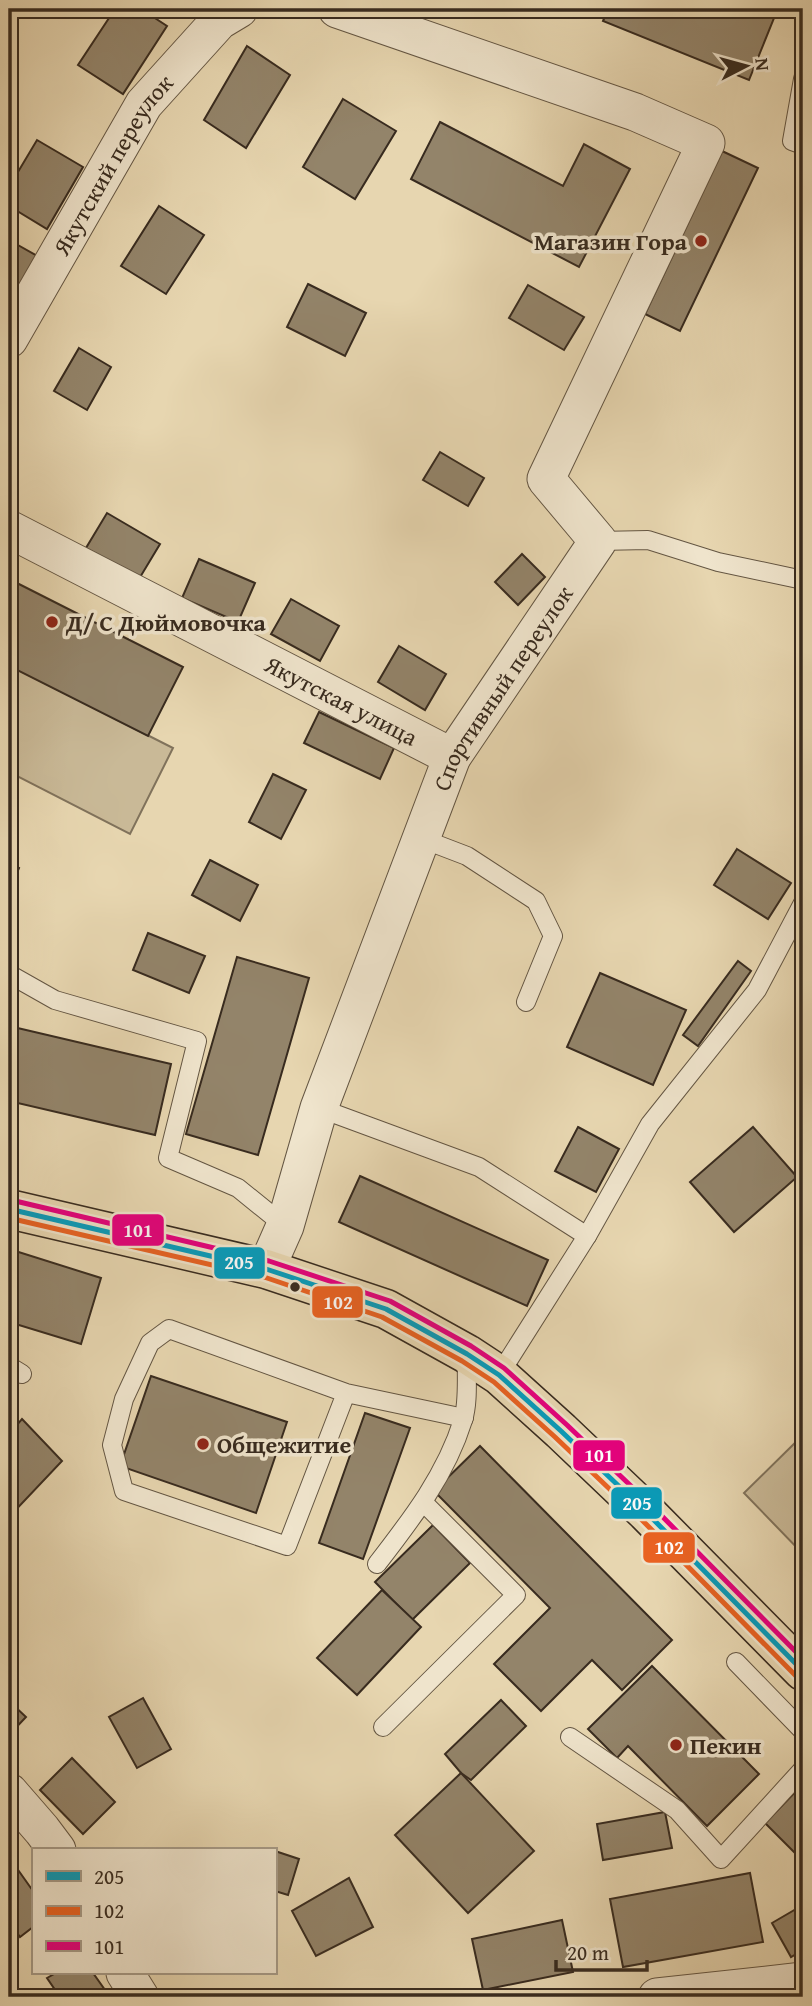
<svg xmlns="http://www.w3.org/2000/svg" width="812" height="2006" font-family="'Gentium Book Plus',serif">
<rect width="100%" height="100%" fill="#e7d6b0"/>
<filter id="stains"><feTurbulence type="fractalNoise" baseFrequency=".00286" numOctaves="4"/><feColorMatrix values="0 0 0 0 .2 0 0 0 0 .09 0 0 0 0 .02 0 0 0 .5 -.17"/></filter>
<radialGradient id="worn" r=".72"><stop offset=".6" stop-color="#630" stop-opacity="0"/><stop offset="1" stop-color="#630" stop-opacity=".3"/></radialGradient>
<g fill="#c9b997" stroke="#80725b" stroke-width="2">
<path d="M9 665 173 748 130 834 9 772Z"/>
<path d="M803 1435V1554L744 1493Z"/>
</g>
<g fill="#93846a" stroke="#382b1f" stroke-width="2">
<path d="M115 9H141L167 26 123 94 78 65Z"/>
<path d="M608 9H751L774 18 749 80 603 21Z"/>
<path d="M247 46 290 75 246 148 204 120Z"/>
<path d="M343 99 396 131 355 199 303 167Z"/>
<path d="M440 122 563 186 584 144 630 169 579 267 411 179Z"/>
<path d="M37 140 83 167 47 229 9 206V187Z"/>
<path d="M722 151 758 168 680 331 645 314Z"/>
<path d="M159 206 204 235 166 294 121 266Z"/>
<path d="M9 240 48 262 32 291 9 278Z"/>
<path d="M308 284 366 313 345 356 287 327Z"/>
<path d="M528 285 584 317 564 350 509 318Z"/>
<path d="M79 348 111 367 87 410 54 391Z"/>
<path d="M440 452 484 478 468 506 423 480Z"/>
<path d="M107 513 160 544 139 579 86 548Z"/>
<path d="M522 554 545 577 518 605 495 582Z"/>
<path d="M199 559 255 583 238 622 182 598Z"/>
<path d="M9 579 183 667 148 736 9 666Z"/>
<path d="M291 599 339 626 320 661 271 634Z"/>
<path d="M399 646 446 674 425 710 378 682Z"/>
<path d="M319 712 394 748 380 779 304 743Z"/>
<path d="M273 774 306 790 281 839 249 822Z"/>
<path d="M737 849 791 883 768 919 714 885Z"/>
<path d="M210 860 258 885 240 921 192 895Z"/>
<path d="M9 863 19 868 9 892Z"/>
<path d="M148 933 205 956 189 993 133 970Z"/>
<path d="M237 957 309 978 258 1155 186 1134Z"/>
<path d="M738 961 751 971 698 1046 683 1035Z"/>
<path d="M600 973 686 1010 653 1085 567 1047Z"/>
<path d="M9 1026 171 1064 155 1135 9 1101Z"/>
<path d="M578 1127 619 1149 596 1192 555 1171Z"/>
<path d="M753 1127 797 1177 734 1232 690 1182Z"/>
<path d="M360 1176 548 1260 527 1306 339 1222Z"/>
<path d="M9 1249 101 1278 81 1344 9 1322Z"/>
<path d="M151 1376 287 1422 256 1513 120 1466Z"/>
<path d="M365 1413 410 1428 363 1559 319 1543Z"/>
<path d="M22 1419 62 1461 9 1517V1434Z"/>
<path d="M480 1446 672 1640 622 1690 592 1660 541 1711 494 1664 550 1608 434 1491Z"/>
<path d="M433 1525 470 1563 412 1620 375 1582Z"/>
<path d="M382 1590 421 1627 357 1695 317 1658Z"/>
<path d="M652 1666 759 1774 707 1826 628 1746 617 1758 588 1729Z"/>
<path d="M143 1698 171 1749 137 1768 109 1717Z"/>
<path d="M501 1700 526 1726 471 1780 461 1773 445 1754Z"/>
<path d="M9 1701 26 1717 9 1735Z"/>
<path d="M72 1758 115 1802 83 1834 40 1790Z"/>
<path d="M461 1773 534 1851 468 1913 395 1835Z"/>
<path d="M803 1784V1861L765 1823Z"/>
<path d="M665 1812 672 1848 603 1860 597 1824Z"/>
<path d="M275 1851 299 1859 288 1895 275 1891Z"/>
<path d="M16 1867 33 1891V1927L20 1937 9 1921V1872Z"/>
<path d="M750 1873 763 1942 623 1967 610 1899Z"/>
<path d="M349 1878 373 1927 316 1956 292 1911Z"/>
<path d="M803 1905V1950L791 1957 772 1923Z"/>
<path d="M562 1920 573 1972 483 1990 472 1939Z"/>
<path d="M56 1973H93L110 1997H60L47 1978Z"/>
</g>
<g fill="none" stroke-linecap="round" stroke-linejoin="round">
<defs>
<g id="service">
<path d="M803 79 792 141 803 145"/>
<path d="M598 541 648 540 718 562 803 580"/>
<path d="M420 838 467 856 536 901 553 936 526 1002"/>
<path d="M9 974 55 1000 197 1041 168 1158 238 1188 285 1226"/>
<path d="M319 1108 479 1167 587 1236"/>
<path d="M9 1366 22 1374"/>
<path d="M499 1375 587 1236 650 1124 757 990 803 903"/>
<path d="M346 1393 287 1546 124 1491 112 1445 124 1399 150 1343 169 1329 346 1393 464 1418"/>
<path d="M377 1564C411 1520 446 1475 463 1420 469 1401 466 1375 467 1355"/>
<path d="M736 1662 803 1731"/>
<path d="M383 1727 516 1595 424 1503"/>
<path d="M570 1737 677 1810 721 1859 803 1769"/>
</g>
<g id="minor">
<path id="s1" d="M9 339 144 104 219 21 239 9"/>
<path id="s2" d="M9 529 452 757"/>
<path id="s3" d="M266 1269 285 1226 319 1108 452 757 598 541 546 479 706 143 635 112 337 9"/>
<path d="M9 1792 42 1830 57 1850"/>
<path d="M125 1973 140 1997"/>
<path d="M657 1997 803 1981"/>
</g>
<path id="primary" d="M9 1209 266 1269 386 1309 467 1354 499 1375 561 1431 646 1512 803 1671"/>
</defs>
<use href="#service" stroke="#645643" stroke-width="20"/>
<use href="#minor" stroke="#645643" stroke-width="39"/>
<use href="#primary" stroke="#382b1f" stroke-width="41"/>
<use href="#service" stroke="#efe4cc" stroke-width="18"/>
<use href="#minor" stroke="#efe4cc" stroke-width="37"/>
<use href="#primary" stroke="#e7d6b0" stroke-width="38"/>
<defs>
<path id="bus-1" d="M9 1209 266 1269 386 1309 467 1354 499 1375 561 1431 646 1512 803 1671"/>
<path id="bus-2" d="M9 1218 264 1277 382 1317 462 1361 494 1382 555 1437 640 1518 797 1677"/>
<path id="bus-3" d="M11 1200 269 1261 390 1301 471 1346 504 1368 567 1425 652 1506 803 1659"/>
</defs>
<use href="#bus-1" stroke="#efe4cc" stroke-width="10"/>
<use href="#bus-2" stroke="#efe4cc" stroke-width="10"/>
<use href="#bus-3" stroke="#efe4cc" stroke-width="10"/>
<use href="#bus-1" stroke="#069cbc" stroke-width="5"/>
<use href="#bus-2" stroke="#e96222" stroke-width="5"/>
<use href="#bus-3" stroke="#e5007d" stroke-width="5"/>
</g>
<g fill="#8f2418" stroke="#efe4cc" stroke-width="2.5">
<circle cx="701" cy="241" r="7"/>
<circle cx="52" cy="622" r="7"/>
<circle cx="203" cy="1444" r="7"/>
<circle cx="676" cy="1745" r="7"/>
</g>
<circle fill="#382b1f" stroke="#efe4cc" stroke-width="2.5" cx="295" cy="1287" r="6"/>
<g text-anchor="middle" dominant-baseline="central" stroke-width="7" stroke-linejoin="round" paint-order="stroke">
<g font-size="24" fill="#382b1f" stroke="#efe4cc">
<text stroke="none"><textPath href="#s1" startOffset="203">Якутский переулок</textPath></text>
<text stroke="none"><textPath href="#s3" startOffset="630">Спортивный переулок</textPath></text>
<text stroke="none"><textPath href="#s2" startOffset="374">Якутская улица</textPath></text>
</g>
<g font-size="24" font-weight="bold" fill="#382b1f" stroke="#efe4cc" text-anchor="start">
<text x="687" y="241" text-anchor="end">Магазин Гора</text>
<text x="66" y="622">Д/ С Дюймовочка</text>
<text x="217" y="1444">Общежитие</text>
<text x="690" y="1745">Пекин</text>
</g>
</g>
<g stroke="#efe4cc" stroke-width="2.5">
<rect x="111" y="1213" width="54" height="34" rx="7" fill="#e5007d"/>
<rect x="213" y="1246" width="53" height="34" rx="7" fill="#069cbc"/>
<rect x="311" y="1285" width="53" height="34" rx="7" fill="#e96222"/>
<rect x="572" y="1439" width="54" height="33" rx="7" fill="#e5007d"/>
<rect x="610" y="1486" width="53" height="34" rx="7" fill="#069cbc"/>
<rect x="642" y="1531" width="54" height="33" rx="7" fill="#e96222"/>
</g>
<g font-size="19" text-anchor="middle" font-weight="bold" fill="#fff">
<text x="138" y="1237">101</text>
<text x="239" y="1269">205</text>
<text x="338" y="1309">102</text>
<text x="599" y="1462">101</text>
<text x="637" y="1510">205</text>
<text x="669" y="1554">102</text>
</g>
<rect width="812" height="2006" fill="none" stroke="#e7d6b0" stroke-width="35"/>
<rect x="10" y="10" width="791" height="1985" fill="none" stroke="#382b1f" stroke-width="3.5"/>
<rect x="18" y="18" width="777" height="1971" fill="none" stroke="#382b1f" stroke-width="2"/>
<rect x="32" y="1848" width="245" height="126" fill="#efe4cc" stroke="#a69a87" stroke-width="2"/>
<rect x="46" y="1871" width="35" height="10" fill="#069cbc" stroke="#a69a87" stroke-width="2"/>
<text x="94" y="1884" font-size="21" fill="#382b1f">205</text>
<rect x="46" y="1906" width="35" height="10" fill="#e96222" stroke="#a69a87" stroke-width="2"/>
<text x="94" y="1918" font-size="21" fill="#382b1f">102</text>
<rect x="46" y="1941" width="35" height="10" fill="#e5007d" stroke="#a69a87" stroke-width="2"/>
<text x="94" y="1954" font-size="21" fill="#382b1f">101</text>
<g transform="translate(746 66) rotate(84)" stroke="#efe4cc" stroke-width="5" paint-order="stroke">
<path d="M0-5L12 26L0 18L-12 26Z" fill="#382b1f"/>
<text y="-10" font-size="19" font-weight="bold" text-anchor="middle" fill="#382b1f">N</text>
</g>
<path d="M556 1960v10h91v-10" fill="none" stroke="#382b1f" stroke-width="3.5"/>
<text x="567" y="1960" font-size="21" fill="#382b1f" stroke="#efe4cc" stroke-width="5" paint-order="stroke">20 m</text>
<rect width="100%" height="100%" filter="url(#stains)"/>
<rect width="100%" height="100%" fill="url(#worn)"/>
</svg>
